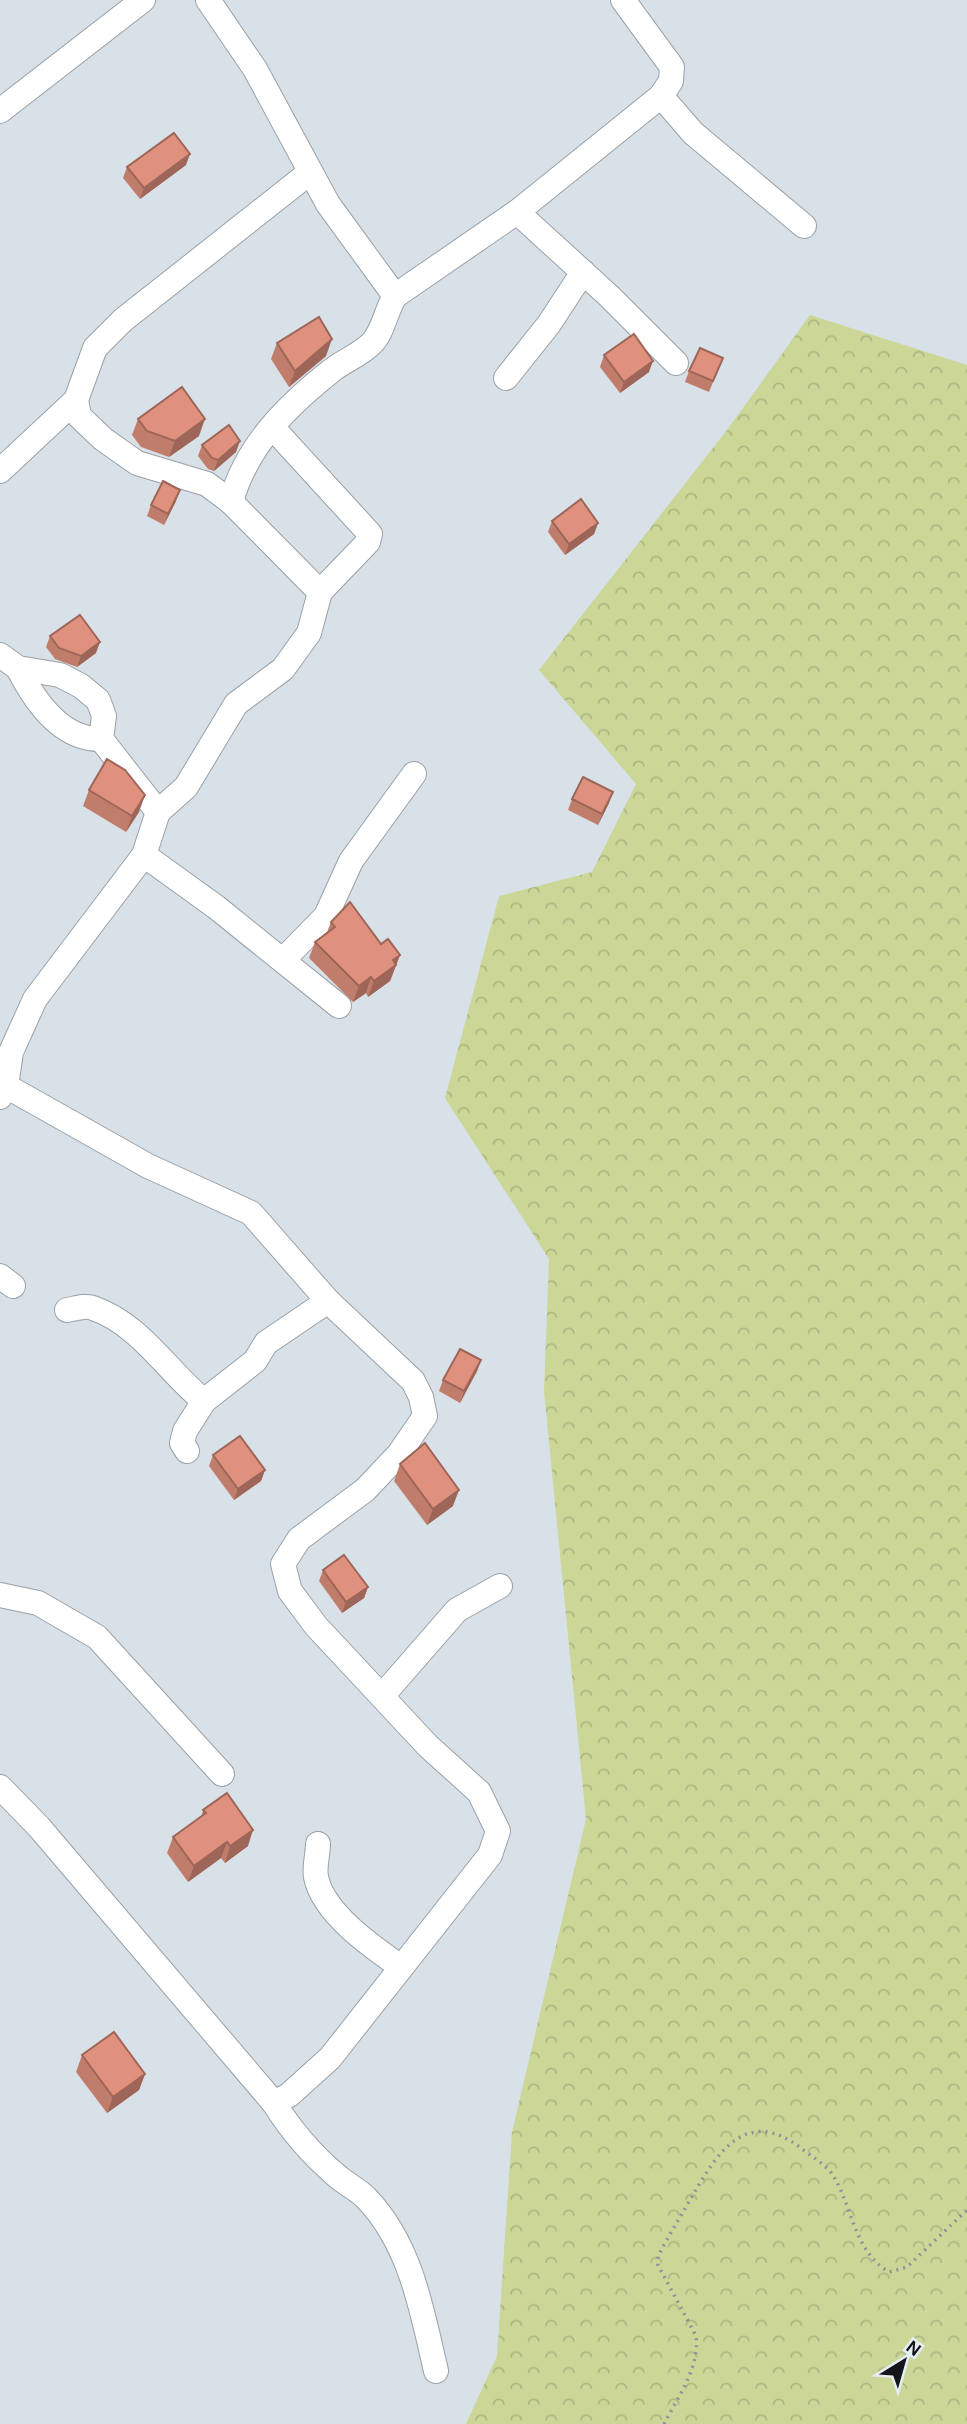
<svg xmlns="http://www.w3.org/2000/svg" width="967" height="2424" font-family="Karla,sans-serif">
<defs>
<pattern id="forest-crowns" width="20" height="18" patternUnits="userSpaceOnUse" patternTransform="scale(1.75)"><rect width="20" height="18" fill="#ccd697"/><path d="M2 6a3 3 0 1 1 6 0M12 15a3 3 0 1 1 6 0" fill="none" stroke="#aeb781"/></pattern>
</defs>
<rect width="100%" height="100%" fill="#d9e1e8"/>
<path fill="url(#forest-crowns)" d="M810 315 967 365V2424H466L497 2356 512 2132 586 1819 544 1391 549 1259 445 1098 499 896 592 872 636 784 539 670 727 430Z"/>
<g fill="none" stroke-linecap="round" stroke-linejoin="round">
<defs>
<g id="minor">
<path d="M208 0 255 69 328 204 395 296C386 310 383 333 371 344 360 355 343 361 331 371 287 406 246 446 231 502"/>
<path d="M661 96 693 133 804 226"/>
<path d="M0 111 143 0"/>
<path d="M517 212 661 96 671 81 672 67 623 0"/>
<path d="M395 296 517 212 609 296 676 363"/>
<path d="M506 378 549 324 583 272"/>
<path d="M76 400 79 416 103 439 137 463 207 484 231 502 320 592"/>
<path d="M0 471 76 400 95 348 123 320 309 173"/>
<path d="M0 655 18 668 60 675 81 686 98 700 104 716 101 739 158 812 144 855 35 999 11 1052 6 1086 0 1097"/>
<path d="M18 668C34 700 60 740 101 739"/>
<path d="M158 812 186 787 236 704 283 669 309 633 320 592 368 542 370 534 272 427"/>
<path d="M144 855 216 907 339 1006"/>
<path d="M284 959 326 916 351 861 414 774"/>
<path d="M0 1276 13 1286"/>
<path d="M67 1310C74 1309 86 1305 93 1308 140 1324 168 1372 204 1401"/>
<path d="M187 1451 182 1443 185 1431 204 1401 255 1361 266 1343 328 1301"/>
<path d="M0 1595 38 1603 97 1637 222 1774"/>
<path d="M382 1696 457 1610 500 1586"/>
<path d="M0 1787 39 1827 274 2103 289 2095 330 2058 490 1855 498 1831 479 1792 428 1746 316 1626 290 1591 283 1564 299 1539 365 1490 399 1454 425 1416 421 1397 413 1381 328 1301 251 1213 148 1166 6 1086"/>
<path d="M318 1844C318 1854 314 1867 316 1877 323 1913 372 1947 401 1967"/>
<path d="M274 2103C292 2132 311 2154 337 2176 346 2184 359 2190 367 2199 411 2245 422 2311 436 2371"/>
</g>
</defs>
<use href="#minor" stroke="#99a0a7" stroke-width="26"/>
<path stroke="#8e9399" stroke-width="3.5" stroke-dasharray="2 5" stroke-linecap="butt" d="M664 2424C678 2397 700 2367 696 2336L658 2265V2256C668 2237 679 2219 690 2200 716 2155 745 2104 802 2149 812 2157 827 2165 834 2177 853 2209 854 2251 889 2272L907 2267 967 2210"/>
<use href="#minor" stroke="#fff" stroke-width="24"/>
</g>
<g fill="#c17d6c">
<path d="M186 165 140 199 123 178 127 167Z"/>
<path d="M277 343 326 356 289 387 271 359Z"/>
<path d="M604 355 649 372 620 393 600 367Z"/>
<path d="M723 358 709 392 685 382 689 371Z"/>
<path d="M138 419 199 436 169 457 141 447 132 435Z"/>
<path d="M202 445 236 452 214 471 208 469 198 456Z"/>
<path d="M176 501 164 525 147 516 151 505Z"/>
<path d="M552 521 598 523 594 534 565 555 548 532Z"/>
<path d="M50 636 96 653 77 667 55 659 46 647Z"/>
<path d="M89 790 139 812 126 832 83 806Z"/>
<path d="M572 799 609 803 598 825 568 810Z"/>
<path d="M331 922 381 944 400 955 390 981 368 997 366 993 353 1002 309 958 315 942 327 932Z"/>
<path d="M481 1360 477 1371 460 1403 439 1391 443 1380Z"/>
<path d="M213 1455 265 1470 261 1481 234 1500 209 1466Z"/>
<path d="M400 1464 453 1506 427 1525 394 1481Z"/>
<path d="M323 1570 368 1587 364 1598 342 1613 319 1581Z"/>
<path d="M203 1810 248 1846 225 1863 221 1858 188 1882 167 1853 173 1837 201 1817Z"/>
<path d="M82 2055 145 2074 139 2090 107 2113 76 2072Z"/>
</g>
<g fill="#9d6658">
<path d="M190 154 186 165 140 199 144 188Z"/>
<path d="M332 339 326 356 289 387 295 371Z"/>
<path d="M653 361 649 372 620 393 624 382Z"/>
<path d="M205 419 199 436 169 457 175 441Z"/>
<path d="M240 441 236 452 214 471 218 460Z"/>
<path d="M180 490 176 501 164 525 168 514Z"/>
<path d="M598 523 594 534 565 555 569 544Z"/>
<path d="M100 642 96 653 77 667 81 656Z"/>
<path d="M613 792 609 803 598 825 602 814Z"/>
<path d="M145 795 139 812 126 832 132 816Z"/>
<path d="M400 955 390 981 368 997 374 981 393 960Z"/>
<path d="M371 977 366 993 353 1002 359 986Z"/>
<path d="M481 1360 477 1371 460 1403 464 1391Z"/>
<path d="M265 1470 261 1481 234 1500 238 1489Z"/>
<path d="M459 1490 453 1506 427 1525 433 1509Z"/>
<path d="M368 1587 364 1598 342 1613 346 1602Z"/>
<path d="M253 1830 248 1846 225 1863 230 1846Z"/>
<path d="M227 1842 221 1858 188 1882 194 1866Z"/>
<path d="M145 2074 139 2090 107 2113 113 2097Z"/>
</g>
<g fill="#e0917e" stroke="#9d6658" stroke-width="2">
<path d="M174 133 190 154 144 188 127 167Z"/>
<path d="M319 317 332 339 295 371 277 343Z"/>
<path d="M634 334 653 361 624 382 604 355Z"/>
<path d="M700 348 723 358 713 381 689 371Z"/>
<path d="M182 387 205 419 175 441 147 431 138 419Z"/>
<path d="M229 425 240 441 218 460 212 458 202 445Z"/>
<path d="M163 481 180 490 168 514 151 505Z"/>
<path d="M581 499 598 523 569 544 552 521Z"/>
<path d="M80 615 100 642 81 656 59 648 50 636Z"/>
<path d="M107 759 125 770 145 795 132 816 89 790Z"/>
<path d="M583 777 613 792 602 814 572 799Z"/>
<path d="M350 902 381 944 388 939 400 955 393 960 396 965 374 981 371 977 359 986 315 942 335 927 331 922Z"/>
<path d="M460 1349 481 1360 464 1391 443 1380Z"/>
<path d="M240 1436 265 1470 238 1489 213 1455Z"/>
<path d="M425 1443 459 1490 433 1509 400 1464Z"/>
<path d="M344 1555 368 1587 346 1602 323 1570Z"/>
<path d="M227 1793 253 1830 230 1846 227 1842 194 1866 173 1837 206 1813 203 1810Z"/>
<path d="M114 2032 145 2074 113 2097 82 2055Z"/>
</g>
<g transform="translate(904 2361) rotate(37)" stroke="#e6eef5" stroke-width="5" paint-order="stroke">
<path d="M0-5L12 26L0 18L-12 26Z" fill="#131518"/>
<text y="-10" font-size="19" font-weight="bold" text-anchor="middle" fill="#131518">N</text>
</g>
</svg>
